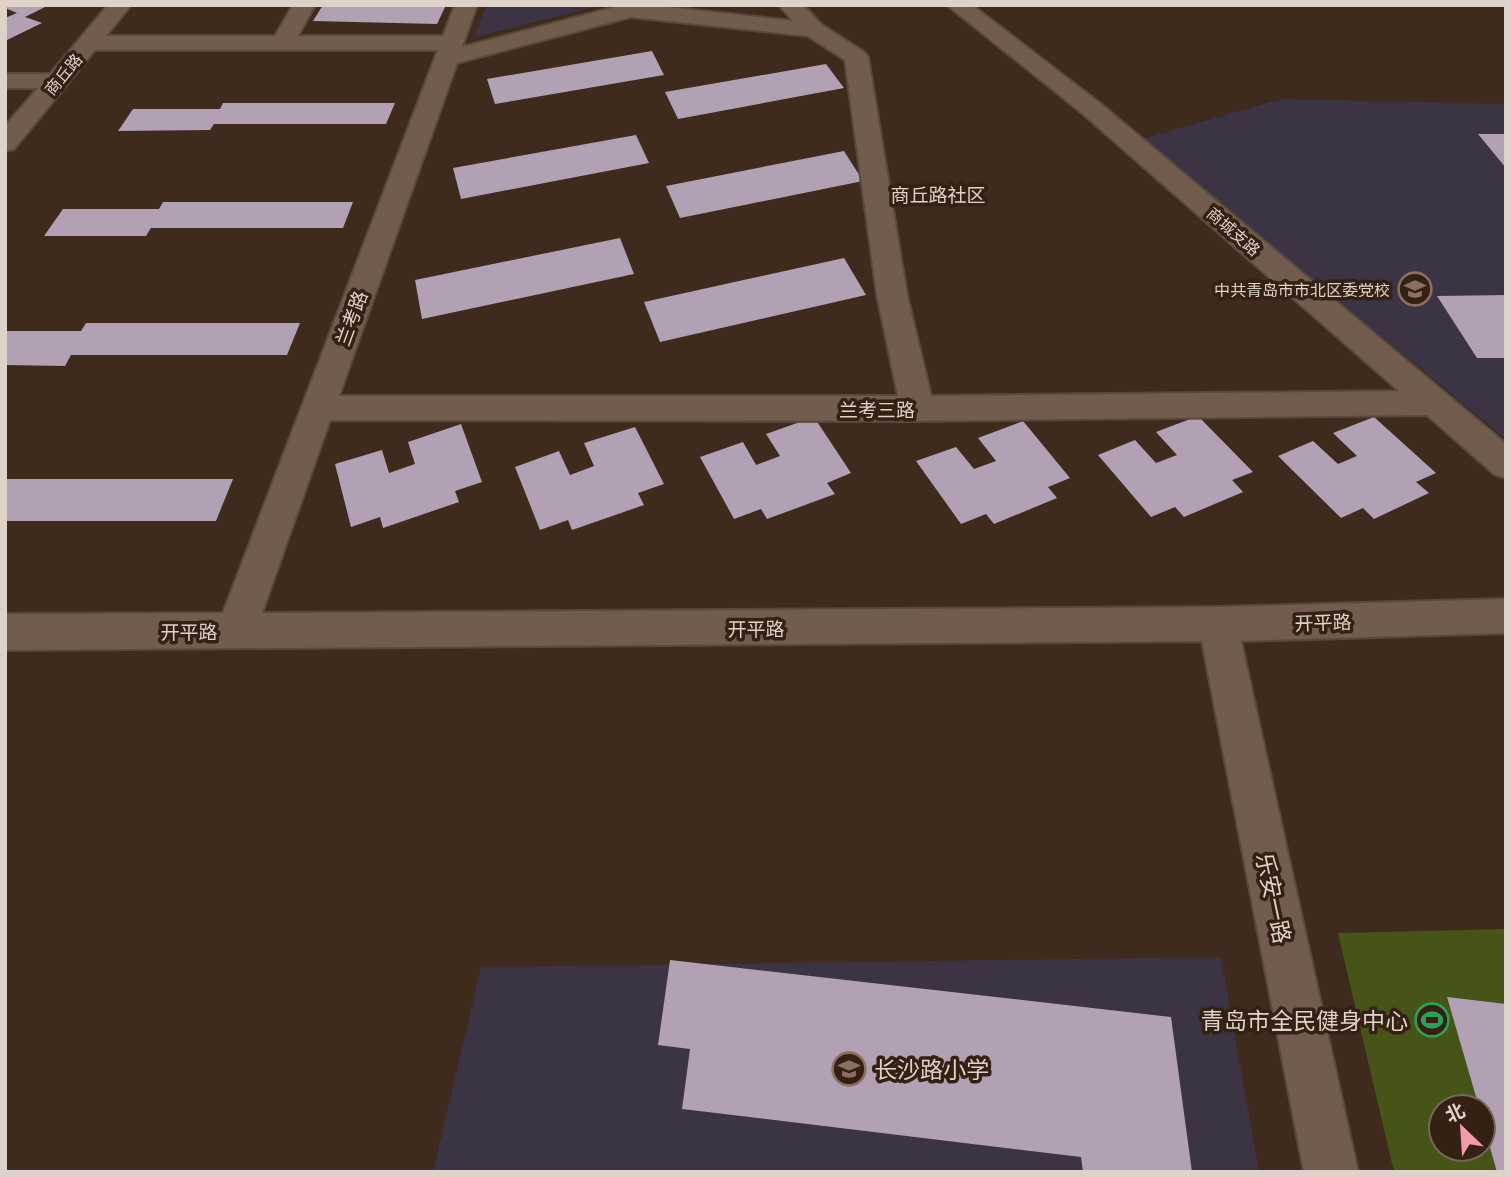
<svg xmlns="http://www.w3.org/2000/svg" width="1511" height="1177" font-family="Barlow,'Noto Sans SC',sans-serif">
<rect width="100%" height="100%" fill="#3e2b1e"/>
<g fill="#3c3444">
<path d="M486 5H602L475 37Z"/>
<path d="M1282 99 1506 104V439L1142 139Z"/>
<path d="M1221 957 1259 1172H433L481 967Z"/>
</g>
<path fill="#475417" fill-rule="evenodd" d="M1506 929V1172H1394L1338 933ZM1441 1107H1483V1149H1441Z"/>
<g fill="#b2a0b5">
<path d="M5 5H49L25 17 42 23 5 41V18L17 13 5 8Z"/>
<path d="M323 5H446L437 24 313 21Z"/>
<path d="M652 51 664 75 495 104 487 79Z"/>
<path d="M826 64 844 88 678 119 665 92Z"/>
<path d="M223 103H395L386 124H214L210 130 118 131 133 109H220Z"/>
<path d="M1478 134H1506V168Z"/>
<path d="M636 135 649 163 461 199 453 168Z"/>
<path d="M844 151 863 181 680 218 666 186Z"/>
<path d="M163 202H353L343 228H151L146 236H44L63 209H159Z"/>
<path d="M620 238 634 274 422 319 415 280Z"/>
<path d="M844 258 866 295 660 342 644 302Z"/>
<path d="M1506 295V358H1477L1437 296Z"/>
<path d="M86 323H300L287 355H71L65 366 5 365V331H81Z"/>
<path d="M1198 416 1253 472 1232 480 1243 492 1184 517 1175 507 1151 517 1098 455 1135 440 1156 463 1177 455 1156 432Z"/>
<path d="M814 417 851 473 827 483 835 494 767 519 761 509 734 519 700 457 743 442 756 465 780 456 766 434Z"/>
<path d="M1374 417 1436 473 1416 482 1429 493 1374 519 1363 508 1341 518 1278 456 1313 441 1338 464 1357 456 1333 433Z"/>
<path d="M1023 421 1070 478 1048 487 1057 498 994 524 986 514 961 524 916 461 956 447 974 469 996 461 978 438Z"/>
<path d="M461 424 482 482 455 491 459 502 383 528 380 517 351 527 335 464 382 450 389 473 415 464 408 442Z"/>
<path d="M635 427 664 484 638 493 644 505 572 530 568 520 540 530 515 467 559 451 570 475 594 466 584 443Z"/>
<path d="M5 479H233L216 521H5Z"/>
<path d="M670 960 1171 1017 1192 1172H1083L1081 1157 682 1109 690 1049 658 1045Z"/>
<path d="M1447 997 1506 1004V1172H1497L1483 1123V1107H1479Z"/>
</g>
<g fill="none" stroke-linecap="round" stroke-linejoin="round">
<defs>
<path id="minor" d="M108 5H131L106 36H275L293 5H315L298 36H443L455 5H477L462 47 623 5H649L793 21 779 5H803L822 25 864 52 868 57 907 295 931 396 1399 391 1083 114 947 5H972L1101 104 1506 444V478L1494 474 1427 415 917 421 330 420 262 613 1218 607 1506 599V633L1241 641 1358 1172H1304L1202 641 5 650V614L223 613 438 50H95L14 149 5 151V126L38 88H5V74H50ZM631 17 808 36 845 60 877 295 898 396H339L457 63Z"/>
</defs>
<use href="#minor" stroke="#59483d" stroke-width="4"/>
<use href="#minor" fill="#715c4d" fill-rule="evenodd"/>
</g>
<defs>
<symbol id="university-ring" viewBox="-11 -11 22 22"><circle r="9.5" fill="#342114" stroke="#8d6e63" stroke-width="1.5"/><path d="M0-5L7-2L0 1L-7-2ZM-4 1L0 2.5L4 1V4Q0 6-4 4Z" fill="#8d6e63"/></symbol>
<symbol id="stadium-ring" viewBox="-11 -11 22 22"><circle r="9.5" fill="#342114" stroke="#2e9e5b" stroke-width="1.5"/><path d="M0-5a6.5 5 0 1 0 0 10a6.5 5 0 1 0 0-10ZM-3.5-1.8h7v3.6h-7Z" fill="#2e9e5b"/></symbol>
<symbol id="school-ring" viewBox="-11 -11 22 22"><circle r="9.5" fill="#342114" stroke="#8d6e63" stroke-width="1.5"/><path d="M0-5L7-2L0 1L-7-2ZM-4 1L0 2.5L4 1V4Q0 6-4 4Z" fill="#8d6e63"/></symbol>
</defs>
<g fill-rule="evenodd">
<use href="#university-ring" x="1396" y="270" width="38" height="38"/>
<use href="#stadium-ring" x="1413" y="1001" width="38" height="38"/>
<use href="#school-ring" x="830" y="1050" width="38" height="38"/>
</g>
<g text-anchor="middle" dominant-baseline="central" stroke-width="7" stroke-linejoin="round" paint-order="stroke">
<g font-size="16" fill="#ded2c9" stroke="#342114">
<text transform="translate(63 74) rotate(-50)">商丘路</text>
<text transform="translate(1234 231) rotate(41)">商城支路</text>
</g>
<g font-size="16" fill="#ded2c9" stroke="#342114" text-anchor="end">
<text x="1390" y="289">中共青岛市市北区委党校</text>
</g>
<g font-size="19" fill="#ded2c9" stroke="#342114">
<text x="938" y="194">商丘路社区</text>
</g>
<g font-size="19" fill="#ded2c9" stroke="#342114">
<text transform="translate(351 318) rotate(-70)">兰考路</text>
<text x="877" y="409">兰考三路</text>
<text transform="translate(1323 622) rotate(-2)">开平路</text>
<text x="756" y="628">开平路</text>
<text x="189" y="631">开平路</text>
</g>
<g font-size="23" fill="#ded2c9" stroke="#342114">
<text transform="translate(1274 898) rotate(78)">乐安一路</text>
</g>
<g font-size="23" fill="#ded2c9" stroke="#342114" text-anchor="end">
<text x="1408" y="1020">青岛市全民健身中心</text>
<text x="874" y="1069" text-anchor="start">长沙路小学</text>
</g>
</g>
<rect width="1511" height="1177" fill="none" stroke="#ded2c9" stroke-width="14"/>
<g transform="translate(1462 1128) rotate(335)"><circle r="33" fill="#342114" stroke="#78685c" stroke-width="2"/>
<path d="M0-5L12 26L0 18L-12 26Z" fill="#f39aab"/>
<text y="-10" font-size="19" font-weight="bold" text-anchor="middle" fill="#ded2c9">北</text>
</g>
</svg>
